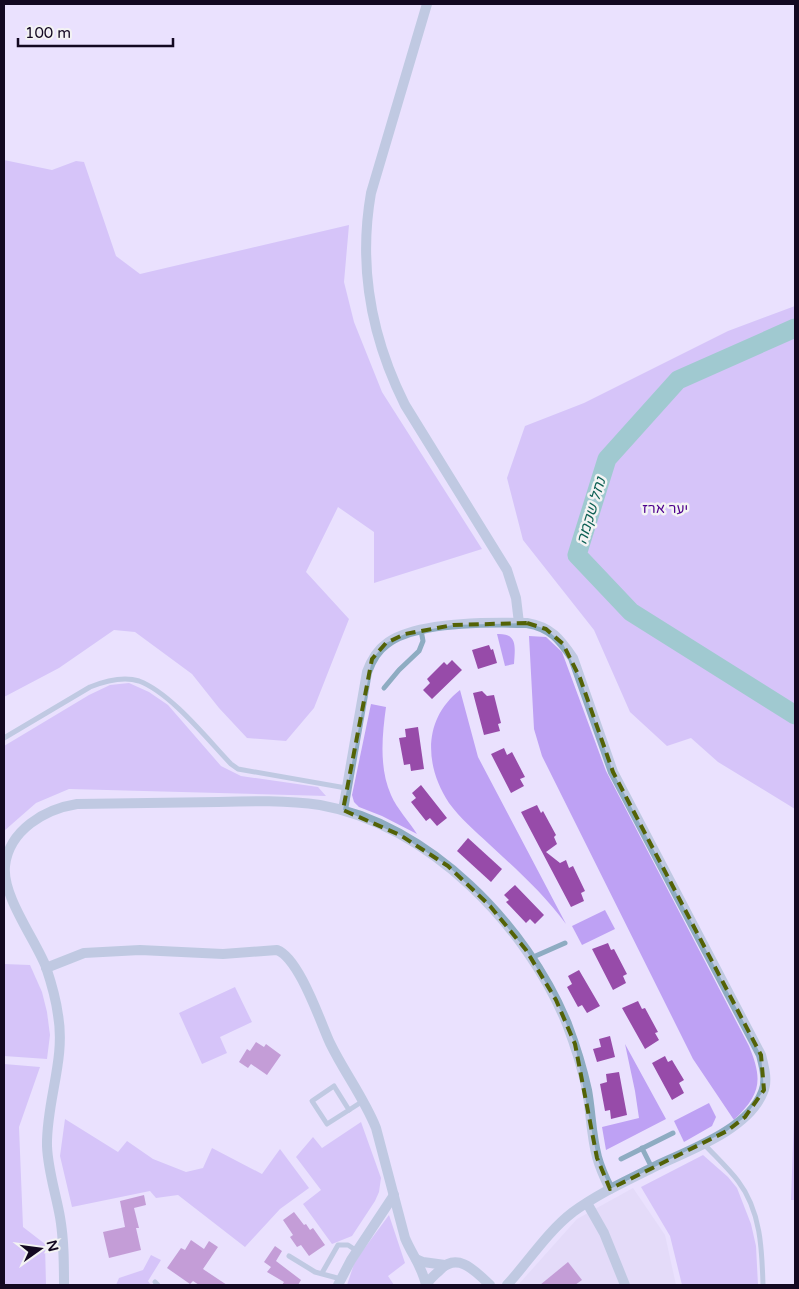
<svg xmlns="http://www.w3.org/2000/svg" width="799" height="1289" font-family="'Varela Round','Noto Sans Hebrew',sans-serif">
<rect width="100%" height="100%" fill="#eae1fe"/>
<path fill="#ddd3f4" d="M633 1188 665 1235 676 1285H518L577 1219Z"/>
<g fill="#bea1f4">
<path d="M4 160 52 170 76 161 84 162 116 256 140 274 349 225 344 282 354 322 382 392 482 549 374 583V532L338 507 306 572 349 619 314 708 286 741 247 738 219 708 192 674 135 632 114 630 59 668 4 697Z"/>
<path d="M795 306V809L718 762 691 738 667 746 630 712 594 630 523 540 507 478 525 426 584 403 728 331Z"/>
<path d="M497 634C518 633 515 647 514 664L505 666Z"/>
<path d="M529 636 546 637 562 652 606 771 749 1046C763 1080 761 1094 734 1120L693 1059 542 756 534 729Z"/>
<path d="M129 683 149 692 168 705 221 766 241 776 318 787 326 796 69 789 36 803 4 831V746L89 695 110 685Z"/>
<path d="M460 690 478 757 566 924C544 894 516 869 489 844 475 831 460 818 449 803 424 765 423 719 460 690Z"/>
<path d="M371 704 386 707C382 736 379 768 391 795 397 809 409 821 417 834L382 816 359 807 354 802 352 795Z"/>
<path d="M605 910 615 929 582 945 572 926Z"/>
<path d="M4 964 30 965 42 992 47 1012 50 1035 47 1059 4 1056Z"/>
<path d="M235 987 252 1022 220 1037 227 1053 202 1064 179 1013Z"/>
<path d="M625 1044 666 1119 606 1150 602 1127 639 1118 635 1091Z"/>
<path d="M4 1064 40 1067 19 1127 23 1227 45 1244 46 1285H4Z"/>
<path d="M795 1090V1200H791Z"/>
<path d="M709 1103 716 1117 712 1126 684 1142 674 1121Z"/>
<path d="M65 1119 118 1152 127 1141 153 1159 186 1172 203 1168 212 1148 262 1174 280 1149 309 1188 280 1209 245 1247 178 1195 156 1198 150 1191 72 1207 60 1156Z"/>
<path d="M361 1122 381 1178 379 1192 375 1201 352 1236 332 1244 303 1204 321 1190 296 1157 313 1137 322 1148Z"/>
<path d="M703 1155 728 1177 737 1188 751 1224 756 1246 758 1285H682L670 1236 641 1187Z"/>
<path d="M389 1215 405 1263 388 1276 394 1285H347L355 1261Z"/>
<path d="M151 1255 161 1260 148 1281 151 1285H116L119 1278 143 1270Z"/>
</g>
<g fill="none" stroke-linecap="round" stroke-linejoin="round">
<path stroke="#48ab99" stroke-width="19" d="M795 328 678 380 607 459 577 555 631 612 795 715"/>
</g>
<g fill="#974ba9">
<path d="M489 645 491 650 493 649 497 663 478 669 472 650Z"/>
<path d="M452 660 462 670 432 699 423 690 430 683 427 679 444 662 447 665Z"/>
<path d="M482 691 487 696 494 695 501 723 498 724 500 731 484 735 473 693Z"/>
<path d="M418 727 424 769 411 771 410 764 404 765 399 738 406 737 405 729Z"/>
<path d="M504 748 507 755 512 752 525 777 520 779 524 786 511 793 491 754Z"/>
<path d="M421 785 447 818 437 826 430 818 426 821 411 802 416 798 412 793Z"/>
<path d="M537 805 541 813 543 811 556 835 554 837 557 844 546 852 560 863 566 860 569 868 573 866 585 891 581 893 584 901 571 907 521 812Z"/>
<path d="M468 838 502 869 491 882 457 851Z"/>
<path d="M515 885 544 915 535 924 530 919 526 923 506 902 509 900 504 895Z"/>
<path d="M608 943 611 950 614 949 627 974 623 976 626 983 613 990 592 949Z"/>
<path d="M579 970 600 1006 587 1013 582 1005 578 1007 567 987 572 984 568 976Z"/>
<path d="M638 1001 642 1009 645 1008 658 1032 655 1033 659 1040 645 1049 622 1008Z"/>
<path d="M610 1036 615 1057 597 1062 593 1049 601 1047 599 1039Z"/>
<path d="M256 1042 264 1047 266 1044 281 1055 267 1075 251 1064 248 1068 239 1062 247 1049 250 1051Z"/>
<path d="M665 1056 668 1062 672 1060 684 1080 679 1083 684 1093 672 1100 652 1063Z"/>
<path d="M619 1072 627 1115 611 1119 610 1110 605 1111 600 1084 607 1082 606 1074Z"/>
<path d="M144 1195 146 1205 134 1208 139 1228H136L141 1250 109 1258 103 1232 125 1227 120 1201Z"/>
<path d="M294 1212 304 1225 306 1224 310 1230 313 1228 325 1245 309 1256 301 1245 297 1247 290 1237 293 1235 283 1220Z"/>
<path d="M191 1240 204 1249 209 1241 218 1247 203 1269 227 1285H199L193 1281 190 1284 167 1268 181 1248 185 1250Z"/>
<path d="M275 1246 282 1251 276 1261 301 1280 298 1285H282L284 1282 267 1272 271 1267 264 1262Z"/>
<path d="M568 1262 582 1280 575 1285H540Z"/>
</g>
<g fill="none" stroke-linecap="round" stroke-linejoin="round">
<g stroke="#8eacc2" stroke-width="5">
<path d="M384 688 399 670 419 651 423 641 421 630"/>
<path d="M4 738 90 687C105 681 123 676 139 681 171 693 208 740 231 764L238 769 346 788"/>
<path d="M531 958 565 943"/>
<path d="M334 1086 349 1110 327 1124 312 1101Z"/>
<path d="M349 1110 363 1101"/>
<path d="M704 1144C715 1156 728 1168 738 1181 761 1211 762 1250 763 1285"/>
<path d="M642 1148 652 1168"/>
<path d="M621 1159 673 1133"/>
<path d="M289 1256 315 1272 341 1279"/>
<path d="M322 1273 338 1245H348L357 1251"/>
<path d="M155 1282 158 1285"/>
</g>
<g stroke="#8eacc2" stroke-width="10">
<path d="M427 4 371 193C358 267 372 339 405 405L507 570 516 598 519 623"/>
<path d="M343 810 367 672C371 661 376 651 386 644 414 621 492 622 527 623 551 627 560 639 573 658L613 772 761 1055C764 1067 768 1081 763 1092 749 1129 690 1150 656 1166 628 1180 599 1193 573 1212 547 1232 529 1261 507 1285"/>
<path d="M46 968 84 953 140 950 223 954 277 950C299 958 320 1021 330 1043 344 1072 364 1098 376 1128L405 1238C412 1255 422 1266 426 1285"/>
<path d="M587 1203 604 1233 625 1285"/>
<path d="M416 1259 423 1262 445 1265"/>
<path d="M64 1285C64 1262 64 1240 60 1217 56 1194 48 1171 47 1146 46 1102 66 1059 58 1015 56 999 51 982 46 967 35 939 2 896 5 866 9 830 45 809 77 804 124 803 171 803 218 802 252 801 287 800 320 805 429 824 527 926 567 1024 575 1045 582 1067 587 1090 591 1112 591 1135 597 1157 600 1168 605 1179 610 1189"/>
<path d="M338 1285 351 1260 394 1195"/>
<path d="M427 1285C429 1279 435 1275 440 1270 458 1251 476 1272 490 1285"/>
</g>
</g>
<path d="M0 0H799V1289H0ZM527 623 546 629 563 644 580 678 613 772 761 1055 764 1090 745 1117 727 1131 610 1189 597 1158 575 1044 556 1000 526 950 490 906 448 866 400 835 343 810 372 659 386 643 405 634 453 625Z" fill="#eae1fe" fill-opacity=".55" fill-rule="evenodd"/>
<path fill="none" stroke="#536206" stroke-width="4" stroke-dasharray="10 6" stroke-linejoin="round" d="M527 623 546 629 563 644 580 678 613 772 761 1055 764 1090 745 1117 727 1131 610 1189 597 1158 575 1044 556 1000 526 950 490 906 448 866 400 835 343 810 372 659 386 643 405 634 453 625Z"/>
<g text-anchor="middle" dominant-baseline="central" stroke-width="5" stroke-linejoin="round" paint-order="stroke">
<g font-size="14" fill="#4e008d" stroke="#f3f3f3">
<text x="665" y="508">יער ארז</text>
</g>
<g font-size="15" font-style="italic" fill="#0f6155" stroke="#f3f3f3">
<text transform="translate(591 511) rotate(-73)">נחל שקמה</text>
</g>
</g>
<rect width="799" height="1289" fill="none" stroke="#130821" stroke-width="10"/>
<g transform="translate(40 1249) rotate(76)" stroke="#f3f3f3" stroke-width="4" paint-order="stroke">
<path d="M0-4L9 19L0 12L-9 19Z" fill="#130821"/>
<text y="-8" font-size="14" font-weight="bold" text-anchor="middle" fill="#130821">N</text>
</g>
<path d="M18 38v8h155v-8" fill="none" stroke="#130821" stroke-width="2.5"/>
<text x="25" y="38" font-size="15" fill="#130821" stroke="#f3f3f3" stroke-width="4" paint-order="stroke">100 m</text>
</svg>
